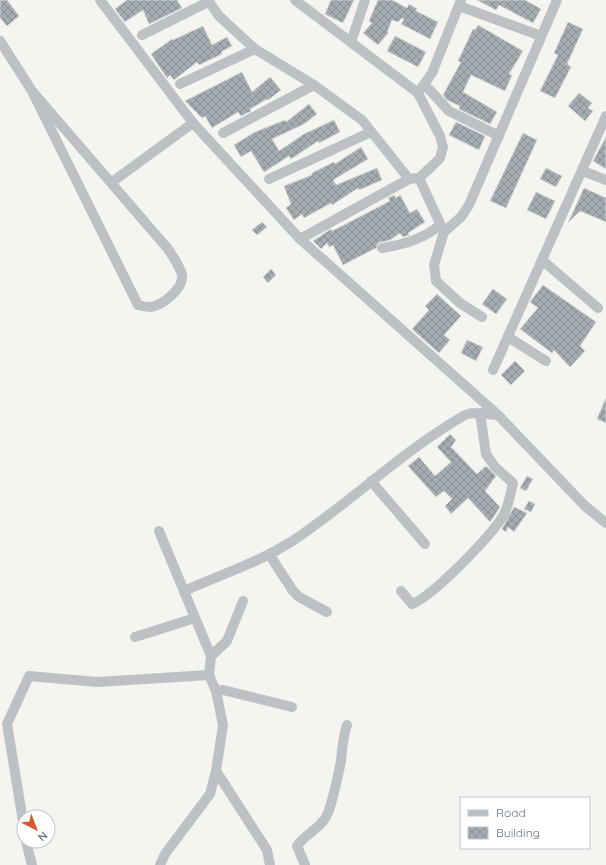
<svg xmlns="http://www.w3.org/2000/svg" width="606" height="865" font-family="Quicksand,sans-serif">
<defs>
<pattern id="building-cross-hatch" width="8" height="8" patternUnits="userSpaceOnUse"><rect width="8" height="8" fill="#a4abb1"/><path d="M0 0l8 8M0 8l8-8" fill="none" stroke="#899095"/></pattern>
</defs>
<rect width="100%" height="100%" fill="#f4f4f0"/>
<g fill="url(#building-cross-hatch)" stroke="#d5d5d3">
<path d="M0 0H7L19 16 7 26 0 18Z"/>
<path d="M127 0H177L182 8 149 24 143 10 125 22 115 9Z"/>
<path d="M331 0H354L343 23 325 14Z"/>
<path d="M378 0H392L407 8 409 4 417 9 416 11 438 22 430 39 401 24 404 19 402 18 398 22 392 20 387 32H389L378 45 363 33 372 23 369 21Z"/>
<path d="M477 0H525L541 9 533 23 499 5 496 10Z"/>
<path d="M568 22 583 29 567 64 571 67 555 98 540 91 558 55 554 53Z"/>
<path d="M478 25 523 51 509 74 512 75 505 91 471 75 463 92 497 112 490 124 459 109 460 106 447 100 443 95 461 62 458 61 473 29 475 30Z"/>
<path d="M203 26 212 45 227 37 232 46 221 52 222 54 199 65 197 62 174 80 170 75 167 78 151 54 172 39 173 40Z"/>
<path d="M395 36 426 52 418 67 387 51Z"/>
<path d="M242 72 252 92 270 77 281 90 268 100 267 99 250 109 251 111 241 116 238 112 212 128 205 116 202 118 185 101Z"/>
<path d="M579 93 592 103 588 108 593 111 585 121 568 106Z"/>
<path d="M309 104 317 114 304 124 272 139 279 151 304 134 334 120 340 132 319 143 318 141 291 159 289 156 264 172 251 151 241 157 234 145 255 132 285 120 286 122Z"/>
<path d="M456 122 485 136 479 150 449 135Z"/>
<path d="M523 133 537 140 506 208 490 201Z"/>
<path d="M606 137V169L593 161Z"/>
<path d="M361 147 368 159 333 180 336 185 377 168 382 180 359 190 358 188 332 205 331 203 304 218 302 214 294 220 286 208 291 204 284 186 312 175V173L334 162 335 164Z"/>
<path d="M546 168 562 176 556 187 540 179Z"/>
<path d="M584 188 606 198V222L580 211 568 223Z"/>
<path d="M536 192 555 201 546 219 527 210Z"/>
<path d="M394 195 396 198 400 195 410 213 417 209 425 222 408 233 409 235 403 237 400 233 390 240 381 242 378 243 376 248 343 265 333 245 329 247 327 243 321 249 313 241 331 229 332 231 344 225 390 201 388 198Z"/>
<path d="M262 222 267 227 257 235 252 230Z"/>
<path d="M271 269 276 275 268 283 263 277Z"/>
<path d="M543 285 596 322 580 346 585 351 570 367 554 350 552 353 520 329 538 308 530 302Z"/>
<path d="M493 289 507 299 496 314 482 304Z"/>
<path d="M437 294 461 316 444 335 450 340 439 353 412 329 429 310 425 306Z"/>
<path d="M467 340 483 347 476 361 461 353Z"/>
<path d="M515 361 525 371 511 385 501 375Z"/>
<path d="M606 398V423L597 419Z"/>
<path d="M450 434 456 440 451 447 477 474 486 466 496 476 485 491 500 507 490 522 468 498 451 514 445 506 452 499 444 491 436 497 408 466 419 457 435 476 451 462 437 447Z"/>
<path d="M527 476 533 479 526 491 520 488Z"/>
<path d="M529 501 535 504 531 512 524 509Z"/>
<path d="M514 507 527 513 514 532 508 527 506 532 502 529Z"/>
</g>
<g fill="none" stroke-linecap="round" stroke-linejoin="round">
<g stroke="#bdc1c4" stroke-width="10">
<path d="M100 0 193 123 300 239 498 415 585 506 606 523"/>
<path d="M208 0 219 16 255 49 314 85 362 120 409 179 419 178 431 167 440 158 443 147 440 136 418 93 295 0"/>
<path d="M459 6 541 36"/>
<path d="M142 35 208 2"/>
<path d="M0 41 32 91 138 305C142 306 147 307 151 307 163 305 184 288 182 275 180 266 173 257 168 249L32 91"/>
<path d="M351 42 365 0"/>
<path d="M180 84 255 49"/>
<path d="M425 85 449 111 499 136"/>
<path d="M418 93 432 73 461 0"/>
<path d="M223 133 314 85"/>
<path d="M583 171 606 180"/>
<path d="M419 178 444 232 434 265 436 281 460 303 482 317"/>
<path d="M269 179 371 132"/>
<path d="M112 182 193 123"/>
<path d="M444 232 461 217 469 205 557 0"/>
<path d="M300 239 409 179"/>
<path d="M382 248C402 245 425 238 440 225"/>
<path d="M542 260 598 308"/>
<path d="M508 337 546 361"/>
<path d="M493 370 606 116"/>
<path d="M371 481 425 544"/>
<path d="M159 531 211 656 209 675"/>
<path d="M269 554 293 591 299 597 327 612"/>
<path d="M184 591C220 575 260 562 294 540 352 501 404 450 465 415L472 413 498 415"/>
<path d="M401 591 412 604C433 596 491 536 503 516 509 506 510 494 513 483L495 467 486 454 480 413"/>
<path d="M135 637 195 618"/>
<path d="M211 656 227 641 243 601"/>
<path d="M216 691 223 690 292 707"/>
<path d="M216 771 267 850 270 865"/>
<path d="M24 827 7 724 29 676 97 682 209 675 216 691 223 725 216 771 210 794 165 854 160 865"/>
<path d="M26 841 32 865"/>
<path d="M305 865 297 846C306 833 322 828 328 813 332 803 339 772 341 761 342 748 343 737 347 725"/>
</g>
</g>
<rect x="460" y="797" width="130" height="52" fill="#ffffff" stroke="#c1c7cc"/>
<rect x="468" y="810" width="20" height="6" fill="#bdc1c4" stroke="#c1c7cc"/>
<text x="496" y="817" font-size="12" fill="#657380">Road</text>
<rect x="468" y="827" width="20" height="12" fill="url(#building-cross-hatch)" stroke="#c1c7cc"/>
<text x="496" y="837" font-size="12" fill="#657380">Building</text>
<g transform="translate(36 829) rotate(138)"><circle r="19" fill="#ffffff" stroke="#c1c7cc"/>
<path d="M0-3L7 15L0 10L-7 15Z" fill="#d85a2c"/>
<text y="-6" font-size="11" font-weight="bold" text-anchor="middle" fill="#657380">N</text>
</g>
</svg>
